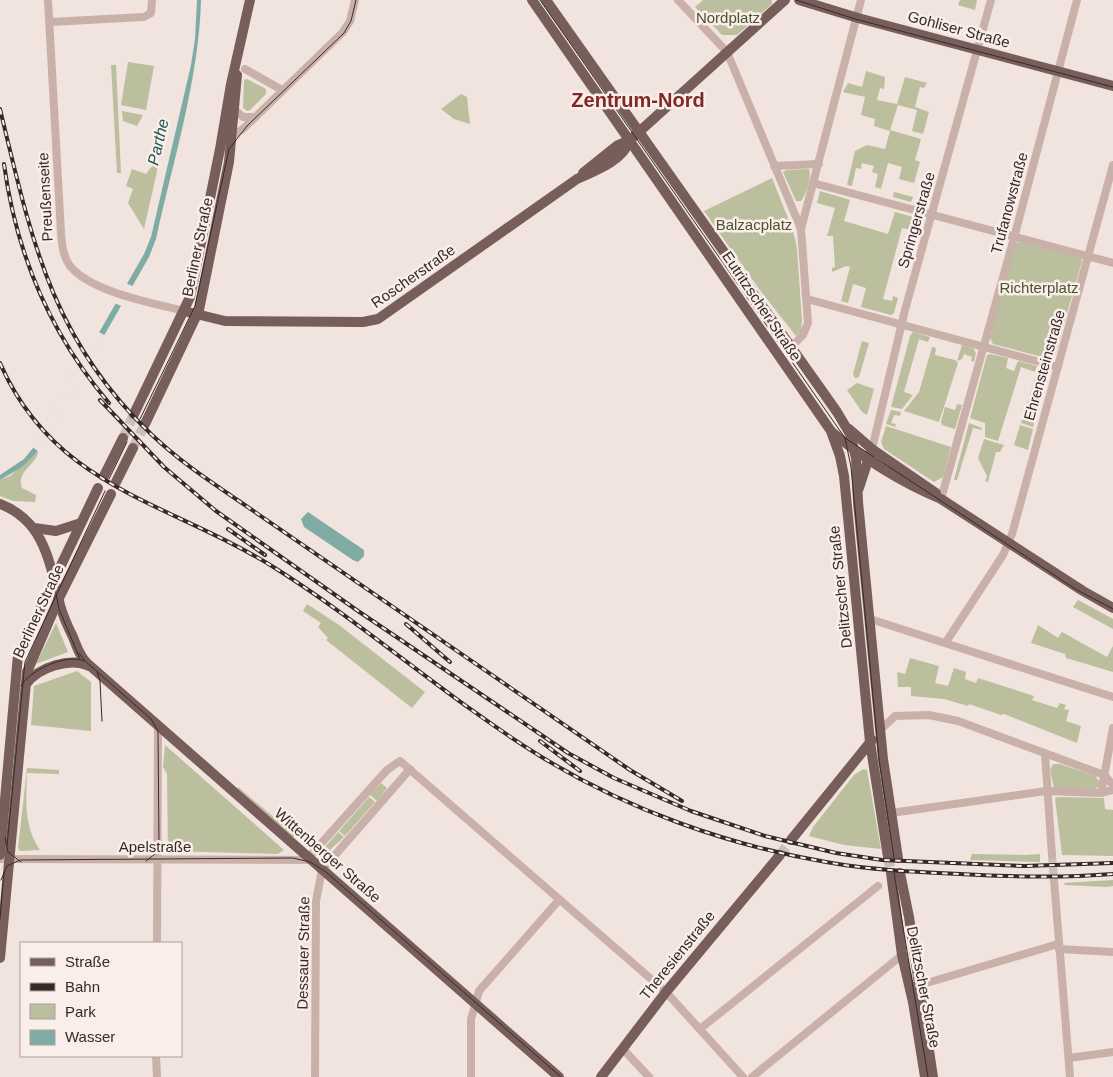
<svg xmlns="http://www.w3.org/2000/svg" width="1113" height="1077" font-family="Arial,sans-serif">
<rect width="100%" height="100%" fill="#f1e3dd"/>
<g fill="#bbbf9e">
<path d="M703 0H772V4L737 35H722L695 7Z"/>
<path d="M960 0H977L975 10 958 5Z"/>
<path d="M128 62 154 66 146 110 121 105Z"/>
<path d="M111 65H116L121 173H117Z"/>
<path d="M866 71 885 77 884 89 880 88 877 100 897 104 905 77 927 83 924 88 920 87 915 107 929 112 923 134 912 131 917 110 898 105 890 130 921 139 915 160 920 162 914 183 899 179 902 167 888 163 881 189 875 187 878 174 872 172 874 166 862 163 861 169 856 168 852 186 847 185 855 151 867 145 885 149 890 131 874 126 875 119 861 115 865 97 843 92 848 83 862 87Z"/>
<path d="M247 79 266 89V94L250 110 247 111 243 108 244 80Z"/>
<path d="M461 94 467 97 470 124 454 119 441 109Z"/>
<path d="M122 111 143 115 137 126 123 121Z"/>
<path d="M157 160V171L144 229 128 203 133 189 126 186 132 169 146 174Z"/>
<path d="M809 169C812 177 806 195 801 201H796L783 172 787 170Z"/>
<path d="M772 178 793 231 797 248 802 321 801 331 796 336 759 289 704 211Z"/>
<path d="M820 191 850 200 844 221 888 234 895 212 917 218 914 237 909 236 911 230 902 228 883 299 892 301 893 296 898 298 894 313 891 315 861 307 866 288 853 284 848 303 841 301 850 267 846 266 832 272V268L835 267 833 236H827L835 208 817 203Z"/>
<path d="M894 192 913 197 911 202 893 197Z"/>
<path d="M1019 242 1081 258 1082 261 1055 356 1050 359 993 344 990 338 1014 245Z"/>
<path d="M913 332 930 337 928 342 919 339 904 392 913 395 902 409 891 407 910 336Z"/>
<path d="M862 341 869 343 859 377 855 378 853 374Z"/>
<path d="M962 345 973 348 976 353 974 362 971 361 972 357 964 354 962 359 957 361Z"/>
<path d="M932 347 936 348 935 355 955 360 958 363 939 422 904 411 919 392Z"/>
<path d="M990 354 1008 358 1006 368 1014 371 1018 361 1037 366 1035 372 1021 367 998 441 985 437V423L970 418 987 355Z"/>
<path d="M1043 368 1047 372 1041 399 1030 395 1037 372 1041 373Z"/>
<path d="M857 383 874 389 867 415 862 412 847 390Z"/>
<path d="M1029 398 1040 401 1033 427 1021 423Z"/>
<path d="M957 404 962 405 955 429 942 425 941 422 945 407 955 410Z"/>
<path d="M891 410 901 412 900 416 894 415 891 423 896 424 895 427 886 424Z"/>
<path d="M969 423 982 428V430L973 428 957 480H954Z"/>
<path d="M1020 425 1033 429 1028 450 1014 445Z"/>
<path d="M886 426 951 447 943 477 934 482 884 449 881 442Z"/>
<path d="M984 439 1004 445 1000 452H996L988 482 985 481 987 476 978 458Z"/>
<path d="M38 451C38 464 16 470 22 488L36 495 35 502 13 501 0 496V480L10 476Z"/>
<path d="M1078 600 1113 619V629L1073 607Z"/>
<path d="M307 604 339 625 425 692 412 708 326 640 328 638 318 627 321 623 303 611Z"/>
<path d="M56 623 68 652 36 664Z"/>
<path d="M1038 625 1058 638 1062 632 1107 657 1113 646V672L1066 658 1065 654 1031 643Z"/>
<path d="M910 658 939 666 935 683 948 686 954 668 966 672 965 679 976 683 978 678 1034 696 1032 700 1057 708 1060 703 1066 705 1064 709 1069 710 1066 721 1081 726 1077 743 1004 714 1001 715 969 704 968 706 944 699 911 696V687H898L897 672 905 674Z"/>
<path d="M77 671 91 682V731L31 725 34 686Z"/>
<path d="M165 745 284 850 278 854 168 851 167 774 163 767Z"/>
<path d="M1053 764H1060L1095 776 1099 781V786L1095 789 1054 788 1050 770Z"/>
<path d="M27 768 59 770V774L27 773C26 801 24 826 40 850L20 851 18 848Z"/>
<path d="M863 769 867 770 881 849 844 845 809 836 813 827 854 775Z"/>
<path d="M381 783 387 788 377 801 370 795Z"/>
<path d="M238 787 295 835 293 838 237 788Z"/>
<path d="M369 797 375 802 345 836 339 831Z"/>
<path d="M1057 797 1104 798 1105 809 1113 810V856L1062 855 1055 799Z"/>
<path d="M338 832 344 837 328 852 325 847Z"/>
<path d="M972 854 1025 855 1040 854V862L970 860Z"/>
<path d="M1113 880V886L1107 887 1065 885 1064 883Z"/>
</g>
<g fill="#7eaca4">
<path d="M197 0H201C199 79 173 161 156 239L149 257 38 451 22 467 0 480V475L24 459 33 448 144 254 151 237 191 65 195 39Z"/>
<path d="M308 512 364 550V556L358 562 353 560 304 527 301 519Z"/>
</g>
<g fill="#f1e3dd">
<path d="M125 283 135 287 124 307 114 303Z"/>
<path d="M97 331 106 336 39 452 31 446Z"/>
</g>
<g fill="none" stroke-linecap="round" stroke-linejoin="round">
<path stroke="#ccbeb9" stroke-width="8" stroke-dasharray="8 4" stroke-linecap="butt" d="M1052 855 1054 880"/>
<g stroke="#ccbeb9" stroke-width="10" stroke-dasharray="10 5" stroke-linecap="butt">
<path d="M123 438 134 414"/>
<path d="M133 448 145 424"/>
<path d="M780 855 791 840"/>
<path d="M888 857 891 873"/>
</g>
<g stroke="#c9b1aa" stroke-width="8">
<path d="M48 0 61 233C62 245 63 256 70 266 91 292 153 303 184 311"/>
<path d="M678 0 727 52 801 229 808 323 803 335 791 347"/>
<path d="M50 22 144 17 151 13 152 0"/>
<path d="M245 69 282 90"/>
<path d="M235 110 243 117H255"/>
<path d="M229 138 243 129 343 32 350 21 355 0"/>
<path d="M774 166 819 164"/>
<path d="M813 183 1113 263"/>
<path d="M801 229 861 0"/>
<path d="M807 299 1058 367"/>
<path d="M872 449 905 310 991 0"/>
<path d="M941 499 1014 238 1077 0"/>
<path d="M870 619 1113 697"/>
<path d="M946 642 1003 555 1012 534 1113 165"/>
<path d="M880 730 895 716 929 715 958 721 1104 775 1113 785"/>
<path d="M1045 754 1052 855"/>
<path d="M1101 793 1113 728"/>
<path d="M891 813 1046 791 1101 793 1113 790"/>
<path d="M308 858 387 770 400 761 666 992 743 1077"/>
<path d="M0 859 310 860"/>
<path d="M1054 880 1070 1077"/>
<path d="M157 943 158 727"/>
<path d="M1059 949 1113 952"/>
<path d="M920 985 1058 944"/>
<path d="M700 1029 878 886"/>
<path d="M623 1049 649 1077"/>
<path d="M156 1056 157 1077"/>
<path d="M1069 1058 1113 1052"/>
<path d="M315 1077 316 901 322 870 410 769"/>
<path d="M471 1077V1019L479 991 559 900"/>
<path d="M752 1077 902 955"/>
</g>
<g stroke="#775e5b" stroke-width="10">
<path d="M532 0 831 431 840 456 844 476 870 742 888 857"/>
<path d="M546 0 837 412 850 434 856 458 858 502 883 759 898 858"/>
<path d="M799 0 858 18 1113 86"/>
<path d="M583 173 618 145 630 140 785 0"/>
<path d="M184 311 225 321 363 322 378 319 577 179C595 171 623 161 630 140"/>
<path d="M134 414 190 297 220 149 231 84 250 0"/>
<path d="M145 424 199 310 229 162 237 75"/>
<path d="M849 429 872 449 936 493"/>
<path d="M832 432C864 459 903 483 941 499L1083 591 1113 608"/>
<path d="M104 476 123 438"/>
<path d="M116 482 133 448"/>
<path d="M859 488 870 454"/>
<path d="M0 504C45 521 50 564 60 605 63 616 68 627 73 637 77 647 80 657 88 664L559 1077"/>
<path d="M34 528 56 531 81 523"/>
<path d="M26 684C39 667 70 657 89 666"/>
<path d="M791 840 872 740"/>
<path d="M0 855 18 655 98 488"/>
<path d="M891 873 902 955 913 1002 925 1077"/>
<path d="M900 873 909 917 933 1077"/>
<path d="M0 958 27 672 59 598 111 494"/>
<path d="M601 1077 666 992 780 855"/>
</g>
<g stroke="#362a29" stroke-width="1">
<path d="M540 0 845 438 851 467 879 759 894 858"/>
<path d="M796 0 855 19 1113 87"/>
<path d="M140 419 195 306 229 149 247 126 344 33 351 21 356 0"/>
<path d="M845 438 1077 590 1113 609"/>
<path d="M109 479 127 442"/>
<path d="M56 594 59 609 80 659"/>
<path d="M79 653 84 660 151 719 158 731 159 844 155 854 146 861"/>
<path d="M97 672 100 681 102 721"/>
<path d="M21 686C29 670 68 653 84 661"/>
<path d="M5 837 8 852 21 862"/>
<path d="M7 845 25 662 105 491"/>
<path d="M894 873 928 1077"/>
<path d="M1 880 7 866 20 860 293 858 310 862 326 872 561 1077"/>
<path d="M0 919 4 872"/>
</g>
<defs>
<g id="rail">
<path d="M0 109C31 237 51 339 151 434 178 460 208 480 239 501L630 770 682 801"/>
<path d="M4 164C16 253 51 335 109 403"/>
<path d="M0 363C55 489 170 502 275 568 367 626 448 699 540 756 626 809 727 845 826 862 870 870 915 872 960 874 1011 877 1062 878 1113 874"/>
<path d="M100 400 164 467 216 511 358 611 568 753 614 778 691 811 765 836 836 853 882 860 1024 866 1113 863"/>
<path d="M228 529 265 555"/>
<path d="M406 624 450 662"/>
<path d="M540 741 580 771"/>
</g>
</defs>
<use href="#rail" stroke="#362a29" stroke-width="4"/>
<use href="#rail" stroke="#f9eeea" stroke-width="2" stroke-dasharray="5.5" stroke-linecap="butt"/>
</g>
<g text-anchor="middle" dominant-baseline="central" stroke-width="5" stroke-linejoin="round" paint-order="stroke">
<g font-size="15" fill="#4e532e" stroke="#f9eeea">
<text x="728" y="17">Nordplatz</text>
<text x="754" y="224">Balzacplatz</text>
<text x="1039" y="287">Richterplatz</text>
</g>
<g font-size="15" fill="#362a29" stroke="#f9eeea">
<text transform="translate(959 29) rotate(15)">Gohliser Straße</text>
<text transform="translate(45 197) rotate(-93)">Preußenseite</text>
<text transform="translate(1009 203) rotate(-75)">Trufanowstraße</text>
<text transform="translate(916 220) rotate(-74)">Springerstraße</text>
<text transform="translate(197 247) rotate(-78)">Berliner Straße</text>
<text transform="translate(413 276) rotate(-35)">Roscherstraße</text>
<text transform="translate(762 306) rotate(56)">Eutritzscher Straße</text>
<text transform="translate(1044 365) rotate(-74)">Ehrensteinstraße</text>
<text transform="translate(840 587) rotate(-96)">Delitzscher Straße</text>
<text transform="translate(38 611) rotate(-65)">Berliner Straße</text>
<text x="155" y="846">Apelstraße</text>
<text transform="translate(328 855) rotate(41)">Wittenberger Straße</text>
<text transform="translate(303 953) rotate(-89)">Dessauer Straße</text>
<text transform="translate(677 955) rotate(-51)">Theresienstraße</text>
<text transform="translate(924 987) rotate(79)">Delitzscher Straße</text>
</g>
<g font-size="16" font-style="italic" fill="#21564d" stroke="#f9eeea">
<text transform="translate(158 142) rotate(-77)">Parthe</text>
</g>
<g font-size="20" font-weight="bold" fill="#812827" stroke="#f9eeea">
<text x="638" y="100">Zentrum-Nord</text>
</g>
</g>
<rect x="20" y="942" width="162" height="115" fill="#f9eeea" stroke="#aba09d"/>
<rect x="30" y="958" width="25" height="8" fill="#775e5b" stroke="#aba09d"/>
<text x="65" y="967" font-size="15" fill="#362a29">Straße</text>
<rect x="30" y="983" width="25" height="8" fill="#362a29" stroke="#aba09d"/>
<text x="65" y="992" font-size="15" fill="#362a29">Bahn</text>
<rect x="30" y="1004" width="25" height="15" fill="#bbbf9e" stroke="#aba09d"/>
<text x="65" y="1017" font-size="15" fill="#362a29">Park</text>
<rect x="30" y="1030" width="25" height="15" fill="#7eaca4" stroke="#aba09d"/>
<text x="65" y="1042" font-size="15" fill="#362a29">Wasser</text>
</svg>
